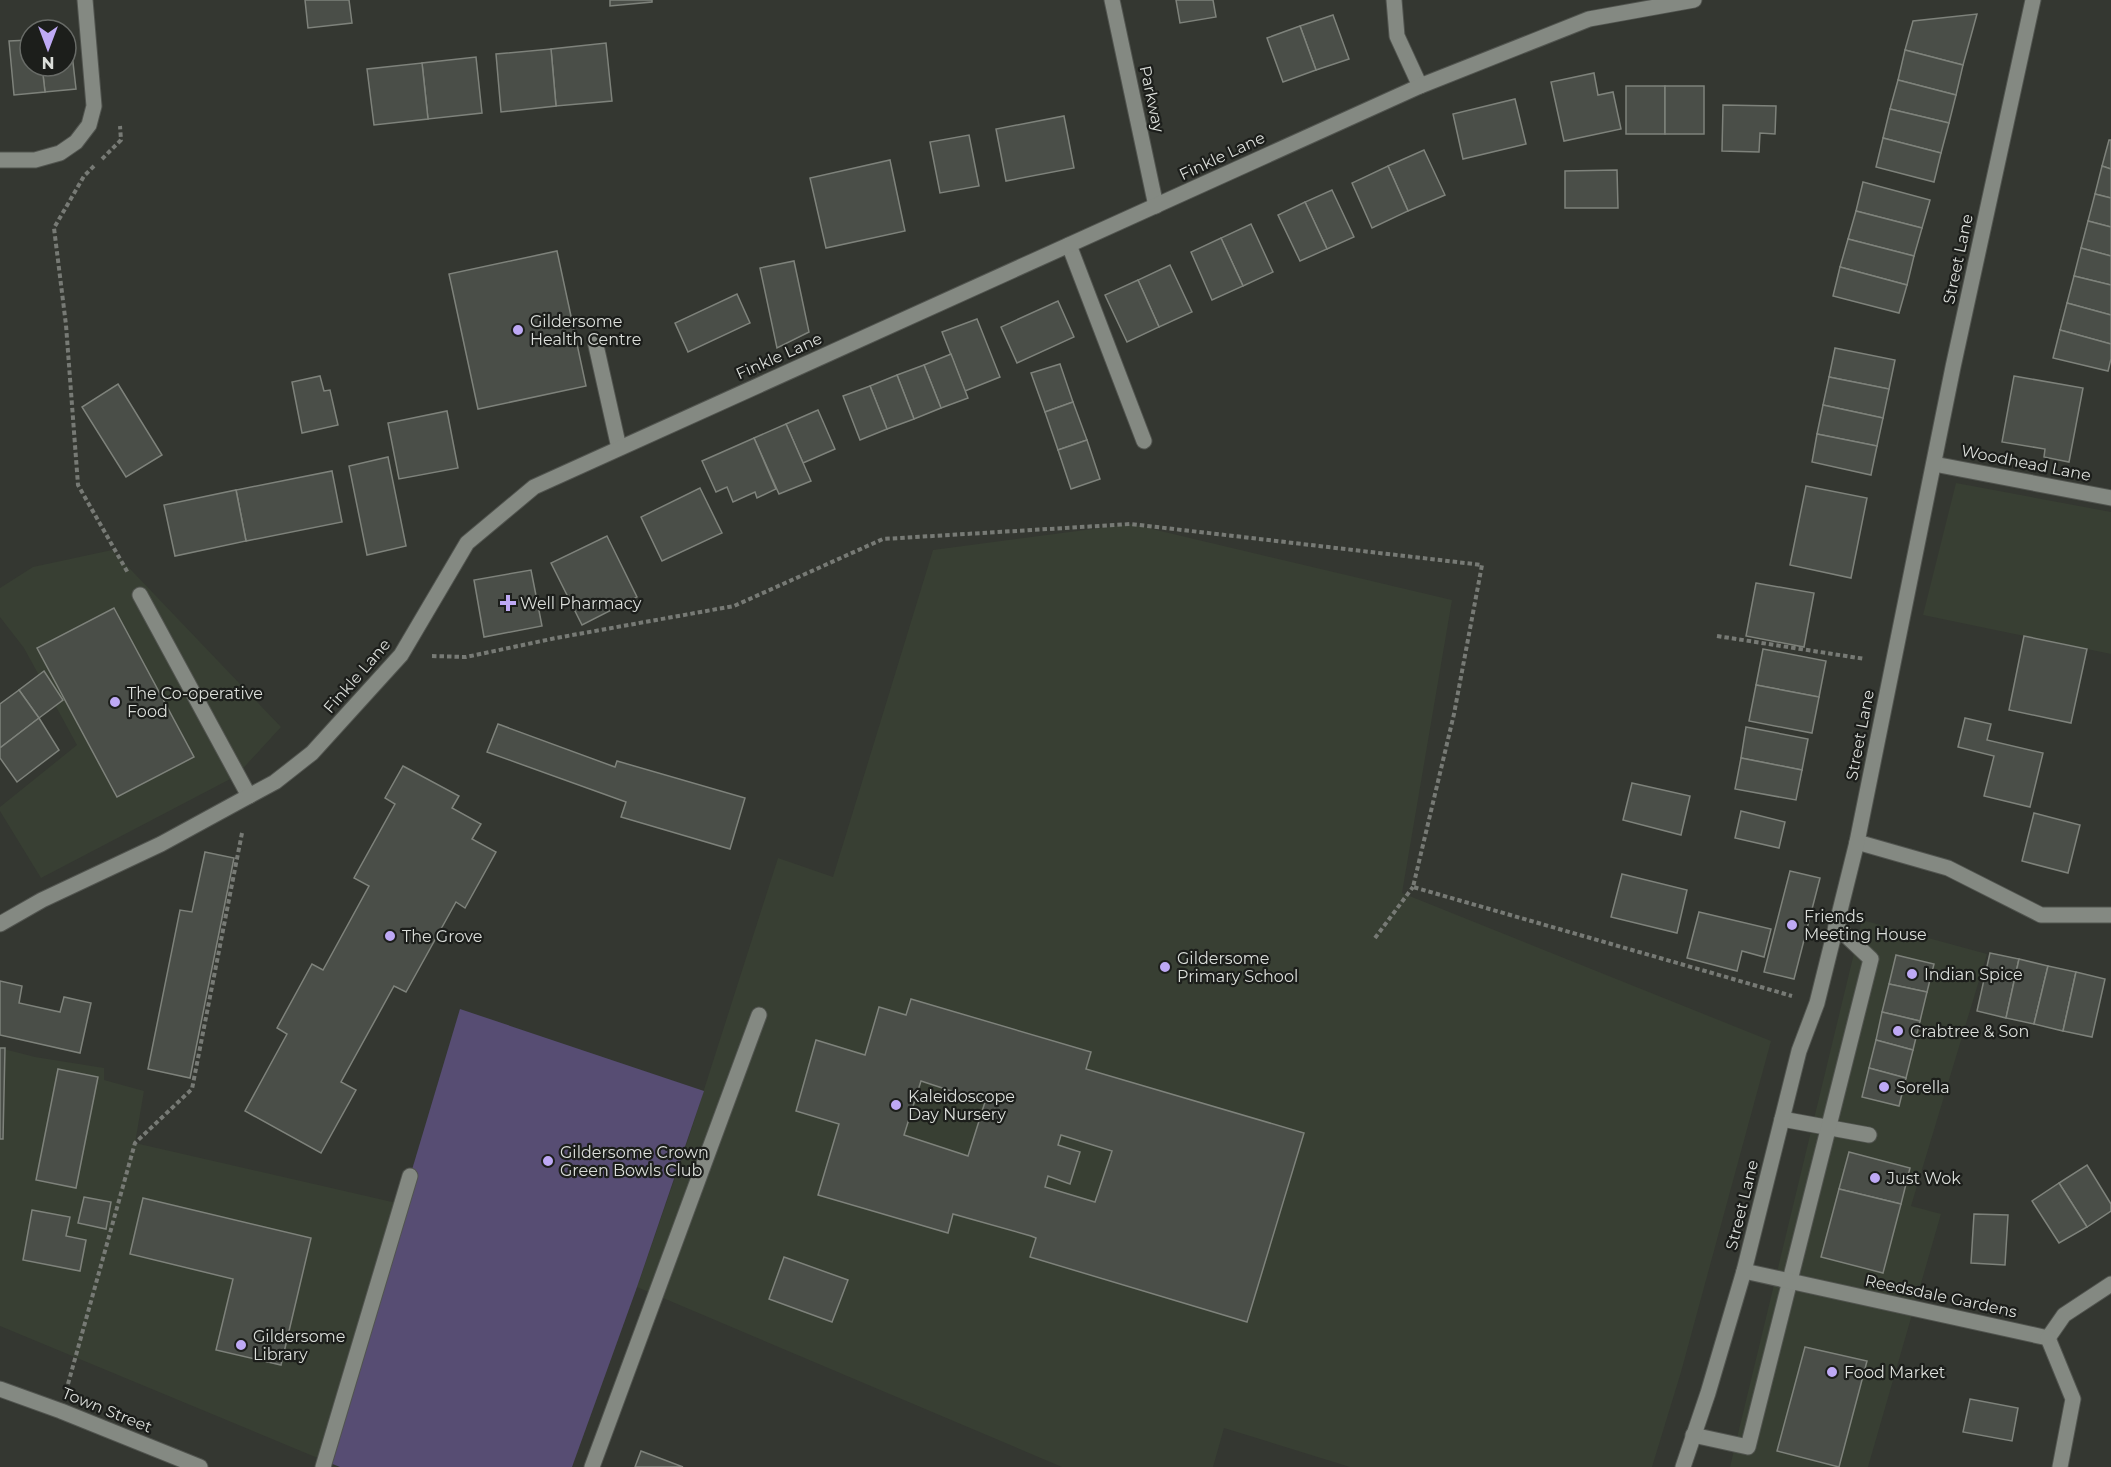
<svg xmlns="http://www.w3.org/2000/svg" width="2111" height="1467" font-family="Montserrat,sans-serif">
<rect width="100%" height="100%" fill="#343731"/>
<g fill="#383f33">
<path d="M1956 483 2111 512V654L1923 615Z"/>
<path d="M1131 524 1452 600 1402 893 1771 1041 1681 1372 1652 1467H1350L1224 1428 1213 1467H1062L637 1287 686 1146 778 858 833 877 933 550Z"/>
<path d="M112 550 281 727 236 776 41 878 0 811V807L77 745 24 648 0 617V588L33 567Z"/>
<path d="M1862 920 1987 954 1911 1206 1941 1214 1868 1467H1730Z"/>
<path d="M0 1048 35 1057 104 1068V1080L144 1091 135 1143 401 1204 325 1461 0 1326Z"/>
</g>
<path fill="#574d73" d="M460 1009 704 1091 637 1287 572 1467H340L325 1461Z"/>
<g fill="#4a4e48" stroke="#7e827b" stroke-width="1.5" fill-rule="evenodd">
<path d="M305 0H349L352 23 308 28Z"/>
<path d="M610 0H652V2L610 6Z"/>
<path d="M1176 0H1213L1216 17 1180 23Z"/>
<path d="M1977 14 1963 65 1905 50 1913 21Z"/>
<path d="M1333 15 1349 59 1316 70 1300 26Z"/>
<path d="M1300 26 1316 70 1283 82 1267 38Z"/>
<path d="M66 36H70L76 89 45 92 42 66H66Z"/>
<path d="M30 40V66H42L45 92 14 95 9 41Z"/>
<path d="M606 43 612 101 556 106 551 49Z"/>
<path d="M551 49 556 106 501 112 496 54Z"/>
<path d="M1905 50 1963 65 1956 95 1898 80Z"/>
<path d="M476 57 482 113 428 119 422 63Z"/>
<path d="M422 63 428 119 374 125 367 69Z"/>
<path d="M1594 73 1598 95 1613 92 1621 129 1564 141 1551 82Z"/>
<path d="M1898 80 1956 95 1949 123 1890 109Z"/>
<rect x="1626" y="86" width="39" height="48"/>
<rect x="1665" y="86" width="39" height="48"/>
<path d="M1515 99 1526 144 1463 159 1453 114Z"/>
<path d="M1723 105 1776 106 1775 134 1760 133 1759 152 1722 151Z"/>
<path d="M1890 109 1949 123 1941 153 1883 138Z"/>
<path d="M1064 116 1074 168 1006 181 996 129Z"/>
<path d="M969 135 979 186 940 193 930 142Z"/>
<path d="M1883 138 1941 153 1934 182 1876 167Z"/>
<path d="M2109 140H2111V169L2102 166Z"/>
<path d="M1424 150 1445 195 1408 211 1388 166Z"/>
<path d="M890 160 905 231 826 248 810 178Z"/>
<path d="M1388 166 1408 211 1372 228 1352 183Z"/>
<path d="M2102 166 2111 169V198L2095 194Z"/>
<path d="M1617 170 1618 208H1565V171Z"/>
<path d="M1863 182 1930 200 1922 228 1856 211Z"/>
<path d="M1332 190 1354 237 1327 249 1305 202Z"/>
<path d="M2095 194 2111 198V227L2088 221Z"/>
<path d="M1305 202 1327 249 1300 261 1278 215Z"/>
<path d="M1856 211 1922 228 1914 256 1848 239Z"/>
<path d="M2088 221 2111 227V256L2081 248Z"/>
<path d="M1251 224 1273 272 1243 286 1221 238Z"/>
<path d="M1221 238 1243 286 1212 300 1191 252Z"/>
<path d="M1848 239 1914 256 1907 285 1840 267Z"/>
<path d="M2081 248 2111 256V285L2074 276Z"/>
<path d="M557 251 586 386 478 409 449 274Z"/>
<path d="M794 261 809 332 777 348 760 268Z"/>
<path d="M1170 265 1192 312 1159 327 1138 280Z"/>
<path d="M1840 267 1907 285 1899 313 1833 296Z"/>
<path d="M2074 276 2111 285V315L2067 303Z"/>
<path d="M1138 280 1159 327 1127 342 1105 295Z"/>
<path d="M737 294 750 323 688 352 675 323Z"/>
<path d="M1058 301 1074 337 1017 363 1001 327Z"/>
<path d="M2067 303 2111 315V344L2060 330Z"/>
<path d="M977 319 1000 377 965 391 942 332Z"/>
<path d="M2060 330 2111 344V359L2108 371 2053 358Z"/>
<path d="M1835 348 1895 360 1889 389 1829 377Z"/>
<path d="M951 354 968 398 941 408 924 365Z"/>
<path d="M1060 364 1073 402 1045 412 1031 373Z"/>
<path d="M924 365 941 408 914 419 897 375Z"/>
<path d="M897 375 914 419 887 429 870 386Z"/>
<path d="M320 376 324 391 330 390 338 425 302 433 292 382Z"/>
<path d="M2014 376 2083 388 2069 462 2044 457 2045 449 2002 442Z"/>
<path d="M1829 377 1889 389 1883 418 1823 405Z"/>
<path d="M118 384 162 455 126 477 82 407Z"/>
<path d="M870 386 887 429 860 440 843 396Z"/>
<path d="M1073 402 1087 440 1058 450 1045 412Z"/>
<path d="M1823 405 1883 418 1877 446 1817 434Z"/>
<path d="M818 410 835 449 803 463 786 424Z"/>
<path d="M447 411 458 468 399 479 388 423Z"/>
<path d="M786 424 811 481 779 494 754 438Z"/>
<path d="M1817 434 1877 446 1871 475 1812 462Z"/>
<path d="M754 438 776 489 757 498 755 492 733 502 727 487 716 492 702 461Z"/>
<path d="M1087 440 1100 479 1071 489 1058 450Z"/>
<path d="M388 457 406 546 367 555 349 466Z"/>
<path d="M332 471 342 522 246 541 236 490Z"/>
<path d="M1806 486 1867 498 1851 578 1790 565Z"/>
<path d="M700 488 722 533 662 561 641 517Z"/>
<path d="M236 490 246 541 175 556 164 505Z"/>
<path d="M607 536 637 597 582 625 551 563Z"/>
<path d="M531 570 542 626 484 637 474 580Z"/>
<path d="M1756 583 1814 593 1804 647 1746 636Z"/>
<path d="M114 608 194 757 117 797 37 648Z"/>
<path d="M2024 636 2087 649 2071 723 2009 710Z"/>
<path d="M1763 649 1826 661 1819 697 1756 685Z"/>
<path d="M44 671 63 700 39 718 19 690Z"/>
<path d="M1756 685 1819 697 1812 733 1749 721Z"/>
<path d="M19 690 39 718 0 748V704Z"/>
<path d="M39 718 59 750 17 782 0 758V748Z"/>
<path d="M1965 718 1991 724 1987 740 2043 753 2030 807 1984 796 1994 756 1958 747Z"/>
<path d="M498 724 615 767 617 761 745 798 730 849 621 817 626 802 487 752Z"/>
<path d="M1746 727 1808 739 1802 770 1741 758Z"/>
<path d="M1741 758 1802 770 1796 800 1735 789Z"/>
<path d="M403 766 459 796 452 808 481 824 472 839 496 852 465 908 456 902 406 992 394 986 341 1082 356 1090 321 1153 245 1111 287 1034 277 1028 312 964 323 970 369 886 354 878 395 804 385 798Z"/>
<path d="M1632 783 1690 796 1681 835 1623 820Z"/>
<path d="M1741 811 1785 822 1779 848 1735 838Z"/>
<path d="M2034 813 2080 825 2068 873 2022 861Z"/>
<path d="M205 852 234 858 190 1078 148 1069 180 910 192 912Z"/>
<path d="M1790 871 1820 878 1794 979 1764 972Z"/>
<path d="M1622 874 1687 890 1677 933 1611 917Z"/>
<path d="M1699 912 1771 929 1764 957 1742 951 1737 971 1687 958Z"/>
<path d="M1990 953 2019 959 2006 1018 1977 1011Z"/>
<path d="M1896 955 1934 964 1927 992 1889 984Z"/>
<path d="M2019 959 2048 966 2034 1024 2006 1018Z"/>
<path d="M2048 966 2076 972 2063 1031 2034 1024Z"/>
<path d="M2076 972 2105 979 2092 1037 2063 1031Z"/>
<path d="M0 981 22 986 19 1003 60 1012 64 997 91 1003 80 1053 0 1035Z"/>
<path d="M1889 984 1927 992 1920 1021 1882 1012Z"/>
<path d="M911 999 1091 1052 1086 1069 1304 1133 1247 1322 1030 1257 1036 1238 1031 1236 953 1214 948 1233 818 1195 839 1124 796 1111 816 1040 865 1055 879 1007 906 1015ZM921 1081 985 1102 968 1156 904 1135ZM1061 1135 1112 1151 1095 1202 1045 1187 1048 1176 1070 1184 1080 1152 1058 1145Z"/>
<path d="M1882 1012 1920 1021 1913 1050 1876 1040Z"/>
<path d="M1876 1040 1913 1050 1906 1078 1869 1068Z"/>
<path d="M0 1048H5L3 1139H0Z"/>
<path d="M1869 1068 1906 1078 1899 1106 1862 1097Z"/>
<path d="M58 1069 98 1077 76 1188 36 1180Z"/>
<path d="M1849 1152 1910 1168 1901 1204 1839 1189Z"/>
<path d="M2087 1165 2111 1204V1211L2087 1227 2059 1183Z"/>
<path d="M2059 1183 2087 1227 2059 1243 2032 1201Z"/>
<path d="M1839 1189 1901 1204 1883 1273 1821 1257Z"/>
<path d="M84 1197 111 1202 106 1229 78 1223Z"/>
<path d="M143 1198 311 1238 281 1365 216 1350 233 1279 130 1254Z"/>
<path d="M32 1210 70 1217 66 1236 86 1240 80 1271 23 1260Z"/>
<path d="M1974 1214 2008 1215 2005 1265 1971 1263Z"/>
<path d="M784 1257 848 1280 832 1322 769 1299Z"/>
<path d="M1805 1347 1867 1361 1839 1467 1777 1451Z"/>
<path d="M1970 1399 2018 1408 2012 1441 1963 1432Z"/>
<path d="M641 1451 683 1467H635Z"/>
</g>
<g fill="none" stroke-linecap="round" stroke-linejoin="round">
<defs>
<g id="service">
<path d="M1069 245 1144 441"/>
<path d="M595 341 619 448"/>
<path d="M140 595 249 796"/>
<path d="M1782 1119 1869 1135"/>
<path d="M1693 1435 1748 1447 1871 959 1836 926"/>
<path d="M323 1467 410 1176"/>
<path d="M592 1467 759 1015"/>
</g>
<g id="minor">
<path d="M1112 0 1156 206"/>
<path d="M1394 0 1397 36 1420 86"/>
<path d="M0 160H35L60 153 76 142 89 125 94 106 85 0"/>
<path d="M1934 464 2111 498"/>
<path d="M1857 842 1948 868 2041 915H2111"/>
<path d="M0 924 42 900 161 844 249 796 275 782 312 753 401 655 467 543 534 487 1420 86 1589 19 1694 0"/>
<path d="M1744 1271 2048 1338 2064 1315 2111 1284"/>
<path d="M2048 1338 2073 1399 2060 1467"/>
</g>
<path id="tertiary" d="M1683 1467 1708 1393 1744 1271 1799 1051 1817 1003 1857 842 1953 367 2033 0"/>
<path id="secondary" d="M0 1389 61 1411 200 1467"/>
</defs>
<use href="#service" stroke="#51544f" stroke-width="17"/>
<use href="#minor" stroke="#51544f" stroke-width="17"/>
<use href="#tertiary" stroke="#51544f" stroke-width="17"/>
<use href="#secondary" stroke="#51544f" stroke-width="17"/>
<g stroke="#777a75" stroke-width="4" stroke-dasharray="4.5 3" stroke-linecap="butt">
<path d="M102 159 121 140 120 126"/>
<path d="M94 166 84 176 54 228 66 325 78 485 128 573"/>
<path d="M1717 636 1865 659"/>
<path d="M432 656 466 657 556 638 734 606 883 539 1131 524 1482 565 1454 714 1413 887 1792 996"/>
<path d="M1375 938 1413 887"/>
<path d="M68 1384 135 1143 192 1089 242 833"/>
</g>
<use href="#service" stroke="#848982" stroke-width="15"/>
<use href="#minor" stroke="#848982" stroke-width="15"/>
<use href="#tertiary" stroke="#848982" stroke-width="15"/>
<use href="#secondary" stroke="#848982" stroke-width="15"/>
</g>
<g fill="#bea9f5" stroke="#1c1e1b" stroke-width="2">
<circle cx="518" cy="330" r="6"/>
<path d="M505 594h6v6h6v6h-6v6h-6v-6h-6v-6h6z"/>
<circle cx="115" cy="702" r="6"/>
<circle cx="1792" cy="925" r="6"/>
<circle cx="390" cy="936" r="6"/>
<circle cx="1165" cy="967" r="6"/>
<circle cx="1912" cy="974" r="6"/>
<circle cx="1898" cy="1031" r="6"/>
<circle cx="1884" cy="1087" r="6"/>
<circle cx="896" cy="1105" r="6"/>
<circle cx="548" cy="1161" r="6"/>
<circle cx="1875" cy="1178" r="6"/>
<circle cx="241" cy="1345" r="6"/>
<circle cx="1832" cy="1372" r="6"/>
</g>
<g text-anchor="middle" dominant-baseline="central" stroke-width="4.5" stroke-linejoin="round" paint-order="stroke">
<g font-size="16" fill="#dbdeda" stroke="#1c1e1b">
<text transform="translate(1152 99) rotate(78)">Parkway</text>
<text transform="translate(1222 156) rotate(-25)">Finkle Lane</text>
<text transform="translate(1958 259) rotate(-78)">Street Lane</text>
<text transform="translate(779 356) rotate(-24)">Finkle Lane</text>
<text transform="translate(2026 463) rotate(11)">Woodhead Lane</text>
<text transform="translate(357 676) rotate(-49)">Finkle Lane</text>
<text transform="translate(1860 735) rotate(-79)">Street Lane</text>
<text transform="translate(1742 1205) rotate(-76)">Street Lane</text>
<text transform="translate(1941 1296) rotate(12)">Reedsdale Gardens</text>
<text transform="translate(107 1410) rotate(22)">Town Street</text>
</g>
<g font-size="16" fill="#dbdeda" stroke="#1c1e1b" text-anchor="start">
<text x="530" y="321">Gildersome<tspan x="530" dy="18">Health Centre</tspan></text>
<text x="520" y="603">Well Pharmacy</text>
<text x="127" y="693">The Co-operative<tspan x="127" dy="18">Food</tspan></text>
<text x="1804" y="916">Friends<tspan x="1804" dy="18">Meeting House</tspan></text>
<text x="402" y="936">The Grove</text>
<text x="1177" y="958">Gildersome<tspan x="1177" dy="18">Primary School</tspan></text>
<text x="1924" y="974">Indian Spice</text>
<text x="1910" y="1031">Crabtree &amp; Son</text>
<text x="1896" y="1087">Sorella</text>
<text x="908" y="1096">Kaleidoscope<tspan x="908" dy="18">Day Nursery</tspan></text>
<text x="560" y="1152">Gildersome Crown<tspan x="560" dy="18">Green Bowls Club</tspan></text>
<text x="1887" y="1178">Just Wok</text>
<text x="253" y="1336">Gildersome<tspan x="253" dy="18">Library</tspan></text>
<text x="1844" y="1372">Food Market</text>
</g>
</g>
<g transform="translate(48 48) rotate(180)"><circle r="28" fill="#1c1e1b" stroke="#686b67" stroke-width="1.5"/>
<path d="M0-4.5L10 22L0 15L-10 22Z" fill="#bea9f5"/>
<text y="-9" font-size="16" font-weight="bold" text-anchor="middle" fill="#dbdeda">N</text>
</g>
</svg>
